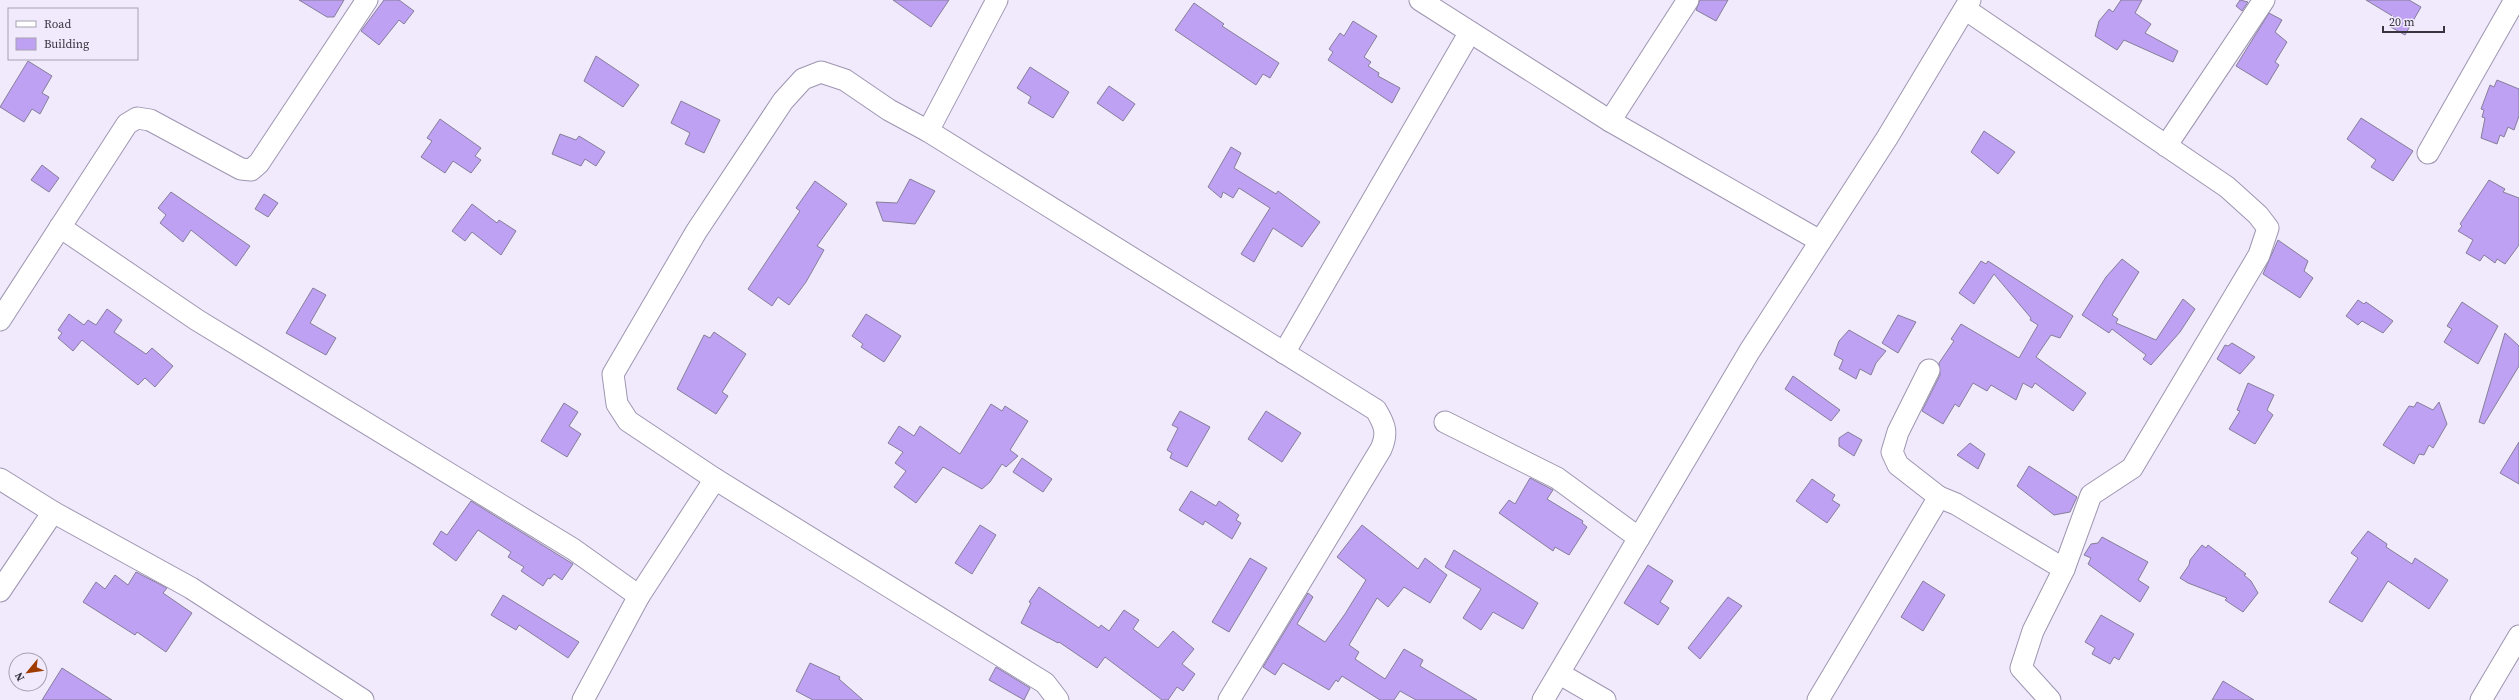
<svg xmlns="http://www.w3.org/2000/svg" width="2519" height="700" font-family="'Source Serif 4',serif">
<rect width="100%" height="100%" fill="#f0eafc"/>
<g fill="#bea1f3" stroke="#867e99">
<path d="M299 0H344L334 17H327Z"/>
<path d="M384 0H399L414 11 404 24 399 20 379 45 361 31Z"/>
<path d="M893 0H949L931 27Z"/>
<path d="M1700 0H1728L1716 21 1696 10Z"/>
<path d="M2121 0H2142L2135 13 2151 24 2145 33 2178 51 2173 62 2124 40 2117 50 2095 36 2099 21 2109 9 2113 12Z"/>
<path d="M2240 0 2248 2 2242 11 2236 6Z"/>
<path d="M2366 0H2409L2421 7 2405 35 2389 26 2394 17Z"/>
<path d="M1194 3 1224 24 1222 26 1279 63 1270 78 1263 74 1256 85 1175 30Z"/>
<path d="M2269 13 2282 20 2275 32 2287 42 2275 62 2279 65 2267 85 2236 66Z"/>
<path d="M1353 21 1377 36 1364 57 1371 62 1368 66 1379 73 1378 76 1400 88 1392 103 1328 60 1333 52 1329 49 1340 33 1344 36Z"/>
<path d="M596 56 639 85 623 107 584 81Z"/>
<path d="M28 61 52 76 42 93 49 97 40 114 32 109 24 122 0 107Z"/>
<path d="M1030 67 1069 92 1053 118 1028 103 1031 97 1017 88Z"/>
<path d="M2497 80 2519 89V116L2514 130 2508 127 2504 137 2500 135 2497 144 2481 138 2485 118 2482 117 2484 110 2481 109 2490 85 2494 87Z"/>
<path d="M1109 86 1135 104 1123 121 1097 103Z"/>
<path d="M681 101 720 120 704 153 685 144 690 133 671 123Z"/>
<path d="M2361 118 2413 151 2393 181 2371 167 2376 160 2347 139Z"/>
<path d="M440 119 481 148 475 156 481 160 471 173 453 161 445 173 421 157 432 141 427 138Z"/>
<path d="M1984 131 2015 152 1998 174 1971 152Z"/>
<path d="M560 134 576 140 579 136 605 152 596 166 585 159 581 166 552 154Z"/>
<path d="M1231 147 1241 153 1234 168 1276 194 1278 191 1320 222 1302 247 1273 228 1254 262 1241 254 1270 208 1239 188 1233 198 1223 192 1221 198 1208 187Z"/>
<path d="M42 165 59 178 49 192 31 180Z"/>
<path d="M910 179 935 191 915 224 883 221 876 202 897 203Z"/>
<path d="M2489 180 2505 189 2503 192 2519 198V245L2505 264 2497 259 2495 263 2484 255 2480 261 2466 253 2473 240 2458 231 2462 226 2460 224Z"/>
<path d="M815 181 847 204 817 246 824 250 806 282 789 305 778 297 772 306 748 289 800 211 796 208Z"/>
<path d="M171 192 250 246 236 266 191 230 183 242 160 223 166 215 158 208Z"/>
<path d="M264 194 278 203 268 217 255 209Z"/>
<path d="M472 204 497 223 499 220 516 231 501 255 472 232 465 241 452 231Z"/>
<path d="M2278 240 2308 261 2304 271 2313 278 2300 298 2263 274Z"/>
<path d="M2122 259 2139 272 2112 315 2118 319 2116 323 2156 340 2183 299 2195 309 2180 332 2151 365 2143 359 2146 355 2112 329 2109 333 2082 315 2106 277Z"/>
<path d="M1981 261 1986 264 1988 261 2073 316 2060 338 2051 335 2036 357 2086 393 2073 411 2035 383 2032 388 2023 383 2016 400 1991 385 1987 391 1973 383 1959 407 1955 404 1943 424 1922 411 1940 375 1939 363 1954 341 1951 339 1961 324 2019 358 2038 325 2030 320 2031 318 1994 274 1974 304 1959 293Z"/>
<path d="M313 288 326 295 310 323 336 338 326 355 286 333Z"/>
<path d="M2358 300 2364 304 2366 302 2393 321 2383 333 2362 321 2358 325 2346 316Z"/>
<path d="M2462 302 2498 326 2478 364 2444 342 2452 329 2447 326Z"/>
<path d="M107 309 122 320 114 332 146 354 152 348 173 366 155 387 145 378 138 385 82 340 73 351 58 338 62 333 58 330 69 314 84 325 88 320 96 325Z"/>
<path d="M866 314 901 336 884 362 861 347 863 344 852 336Z"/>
<path d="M1898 315 1916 322 1898 353 1882 343Z"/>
<path d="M1849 330 1886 351 1876 363 1871 375 1860 369 1856 379 1839 369 1843 360 1834 355 1839 341Z"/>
<path d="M714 332 746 354 722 392 728 396 716 414 677 389 704 335 710 338Z"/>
<path d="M2505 333 2519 346V366L2484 424 2479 422Z"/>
<path d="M2232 343 2255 357 2240 374 2217 359 2225 345 2228 346Z"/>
<path d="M1793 376 1840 410 1831 421 1785 389Z"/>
<path d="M2248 383 2274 395 2267 410 2273 415 2255 444 2229 429 2240 411 2237 410Z"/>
<path d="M2417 402 2433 410 2439 402 2447 424 2433 448 2429 445 2424 455 2419 454 2414 464 2383 445 2409 406 2414 407Z"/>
<path d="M564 403 578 412 569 426 581 434 567 457 541 441Z"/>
<path d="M991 404 1002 411 1005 406 1028 421 1010 450 1018 456 1006 467 1002 464 990 482 982 489 943 467 916 503 894 487 906 471 895 463 903 452 888 443 899 426 914 436 920 426 960 454Z"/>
<path d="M1180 411 1210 427 1187 467 1170 458 1172 453 1167 450 1178 428 1172 425Z"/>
<path d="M1266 411 1301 433 1282 462 1248 439Z"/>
<path d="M1848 432 1862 440 1854 456 1839 446V438Z"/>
<path d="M2519 442V484L2500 473Z"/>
<path d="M1970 443 1985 454 1978 469 1957 455Z"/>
<path d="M1022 458 1052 479 1043 492 1013 472Z"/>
<path d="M2029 466 2077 497 2070 512 2054 515 2017 486Z"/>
<path d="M1530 478 1553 490 1547 499 1583 521 1582 523 1587 527 1569 555 1555 547 1553 551 1499 513 1509 500 1515 504Z"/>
<path d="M1812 479 1835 495 1832 500 1840 505 1827 523 1796 501Z"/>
<path d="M1191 491 1216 506 1219 501 1239 515 1236 520 1241 523 1232 539 1205 521 1203 525 1179 510Z"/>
<path d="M471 501 573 564 562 580 554 574 550 579 548 578 543 586 521 571 524 567 508 557 511 552 478 530 456 561 433 544 441 531 447 535Z"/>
<path d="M980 525 996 535 972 574 955 563Z"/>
<path d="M1362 525 1418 569 1425 558 1447 575 1430 603 1404 587 1388 607 1377 598 1349 645 1359 652 1355 659 1385 679 1404 649 1423 660 1420 666 1477 700H1416L1400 691 1394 700H1380L1342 676 1338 682 1336 680 1329 690 1283 663 1275 675 1263 667 1308 593 1313 597 1297 624 1325 642 1345 614 1366 580 1337 557Z"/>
<path d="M2368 531 2387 544 2386 547 2412 564 2415 558 2448 580 2429 609 2388 581 2362 622 2329 602 2358 558 2351 553Z"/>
<path d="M2102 537 2148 562 2138 580 2149 587 2140 602 2088 564 2091 558 2084 555 2091 544 2098 543Z"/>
<path d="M2202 545 2206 548 2208 545 2246 574 2244 575 2251 581 2258 593 2243 612 2225 600 2227 598 2188 583 2180 578 2189 565 2190 560Z"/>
<path d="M1454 550 1538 603 1523 629 1493 612 1481 630 1463 618 1481 589 1445 567Z"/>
<path d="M1250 558 1267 568 1229 632 1212 622Z"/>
<path d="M1648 565 1673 581 1660 602 1669 608 1658 625 1624 603Z"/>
<path d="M136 572 167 588 163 593 192 613 166 652 137 632 135 635 83 602 96 582 105 589 115 575 128 585Z"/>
<path d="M1923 581 1945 595 1923 631 1901 617Z"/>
<path d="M1039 587 1099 628 1101 625 1109 631 1124 610 1139 620 1133 629 1158 648 1173 631 1194 649 1182 664 1195 674 1183 691 1177 687 1168 700H1162L1105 657 1097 668 1059 642 1058 643 1021 623 1031 603 1029 602Z"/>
<path d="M503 595 579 642 568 658 519 625 516 630 491 615Z"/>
<path d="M1728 597 1742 606 1700 659 1688 648Z"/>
<path d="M2101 615 2134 634 2119 660 2114 657 2110 664 2092 654 2095 648 2085 642Z"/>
<path d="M810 663 840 677 839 679 863 700H813L796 691Z"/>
<path d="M996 667 1030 688 1024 700 989 680Z"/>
<path d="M62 668 112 700H42Z"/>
<path d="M2223 681 2254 700H2212Z"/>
</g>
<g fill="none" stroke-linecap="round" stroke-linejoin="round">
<defs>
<g id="minor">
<path d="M997 0 928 131 889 110 845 80 821 72 803 79 783 101 696 232 613 374 617 404 628 421 715 479 1045 683 1058 700"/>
<path d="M1420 0 1610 121 1820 241"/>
<path d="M1965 9 2227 187 2258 215 2268 228 2259 255 2132 468 2091 495 2064 569 2033 631 2021 668 2050 700"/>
<path d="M1610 121 1688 0"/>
<path d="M928 131 1376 410C1385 425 1388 433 1381 449L1229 700"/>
<path d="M2166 146 2264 0"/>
<path d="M2428 153 2515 0"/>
<path d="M60 227 197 320 573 549 639 596"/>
<path d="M0 320 127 124 137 118 150 120 241 169 251 170 259 163 367 0"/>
<path d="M1284 353 1470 32"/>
<path d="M1929 370 1898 432 1892 452 1898 465 1939 497"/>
<path d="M1445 422 1557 478 1639 538"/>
<path d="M0 479 53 512 191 588 363 700"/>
<path d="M0 591 53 512"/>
<path d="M1560 674 1605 700"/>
<path d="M583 700 639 596 715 479"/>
<path d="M1543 700 1749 352 1887 138 1970 0"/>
<path d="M1818 700 1939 497 1956 504 2064 569"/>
<path d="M2481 700 2519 636"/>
</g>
</defs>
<use href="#minor" stroke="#9e95b1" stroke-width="23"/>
<use href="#minor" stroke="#fff" stroke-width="21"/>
</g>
<rect x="8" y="8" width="130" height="52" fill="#f0eafc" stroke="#a6a1b0"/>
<rect x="16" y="21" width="20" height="6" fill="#ffffff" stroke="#a6a1b0"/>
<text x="44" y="28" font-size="12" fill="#37333f">Road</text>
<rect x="16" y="38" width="20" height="12" fill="#bea1f3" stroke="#a6a1b0"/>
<text x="44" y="48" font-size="12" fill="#37333f">Building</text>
<g transform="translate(28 672) rotate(241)"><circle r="19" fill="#f0eafc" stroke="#a6a1b0"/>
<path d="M0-3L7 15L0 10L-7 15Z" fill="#9f3c00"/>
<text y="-6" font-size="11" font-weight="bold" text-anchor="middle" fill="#37333f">N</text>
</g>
<path d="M2383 26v6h61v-6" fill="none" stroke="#37333f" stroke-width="2"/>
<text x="2389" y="26" font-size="12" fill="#37333f" stroke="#f0eafc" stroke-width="3" paint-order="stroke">20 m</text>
</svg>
